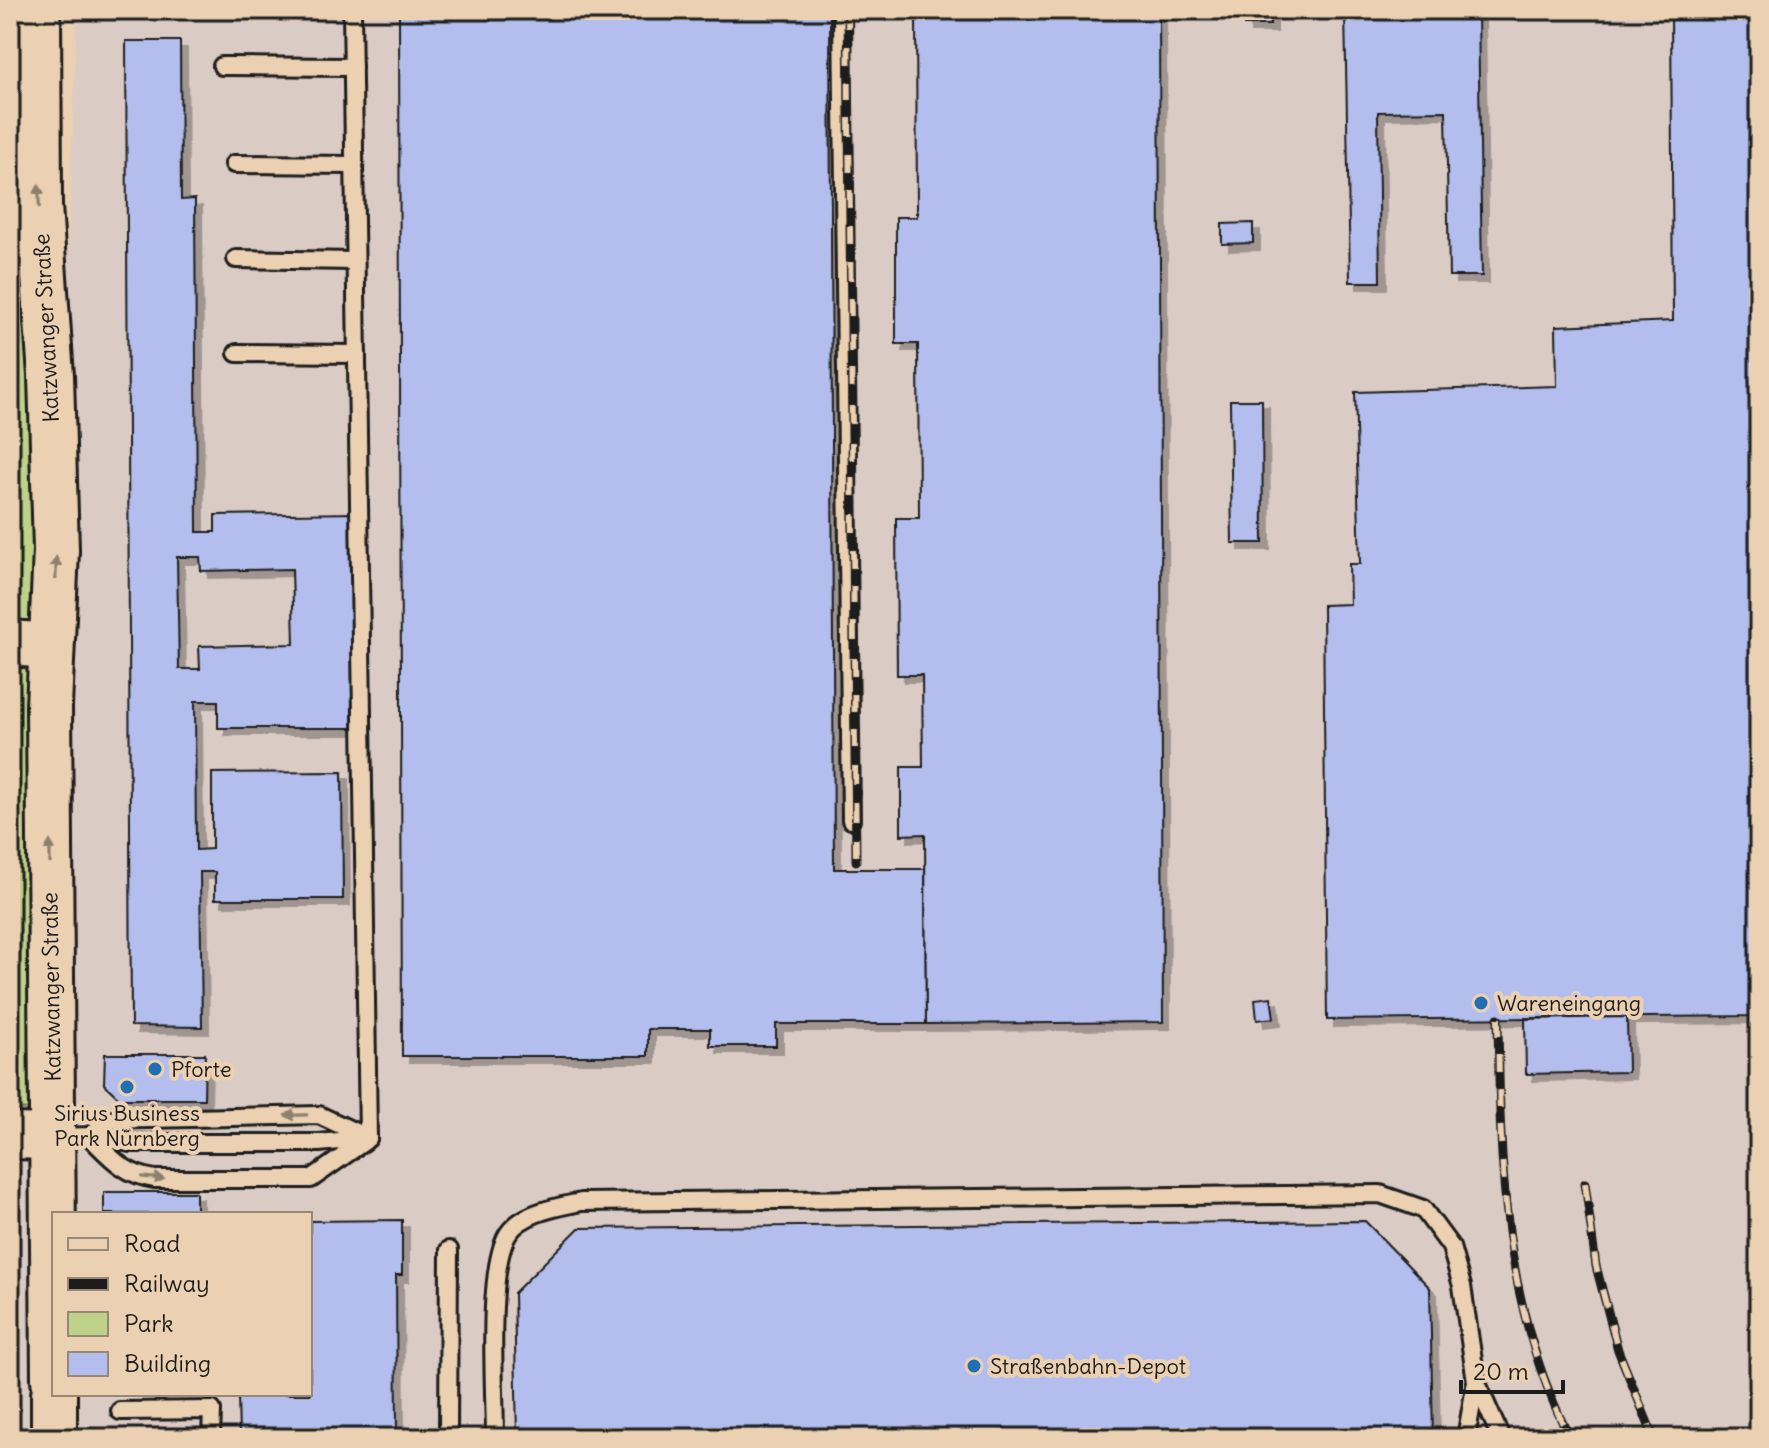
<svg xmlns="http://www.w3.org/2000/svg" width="1769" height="1448" font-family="Delius,sans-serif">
<defs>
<filter id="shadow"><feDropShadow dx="7" dy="7" stdDeviation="0" flood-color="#0004"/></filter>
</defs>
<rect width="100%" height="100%" fill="#ebd1b2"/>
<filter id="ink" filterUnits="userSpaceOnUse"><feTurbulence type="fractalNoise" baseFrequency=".0125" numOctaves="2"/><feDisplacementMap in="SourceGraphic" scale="16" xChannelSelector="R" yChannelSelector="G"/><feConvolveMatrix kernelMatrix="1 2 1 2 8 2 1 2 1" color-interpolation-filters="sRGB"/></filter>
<g filter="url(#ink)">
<path fill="#dacbc4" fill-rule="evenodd" d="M77 10H1759V1438H10V1109H37ZM54 1214H310V1394H54Z"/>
<path fill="#bed389" stroke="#6d7852" stroke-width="2" d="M10 10H30L37 1110 10 1109Z"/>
<g fill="#b3beef" stroke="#1c1c1c" stroke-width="2" fill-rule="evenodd" filter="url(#shadow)">
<path d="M399 10H830L834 869H925L926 1024H776V1046H710V1029H648V1056H402Z"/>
<path d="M916 10H1159L1163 1022 926 1024 925 834 901 835V767H923L922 675H897L896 518H919L918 344H896V217H917Z"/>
<rect x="1244" y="10" width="26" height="15"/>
<path d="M1345 10H1478L1482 276H1449L1446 111 1378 112 1380 282H1350Z"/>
<path d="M1671 10H1759V1016L1327 1020 1323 605 1350 604 1349 564H1360L1355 392 1557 386 1556 326 1673 321Z"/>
<path d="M126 41H180L181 200 195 199 197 532H215V515L357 513 358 728H218V701H195L196 850 212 849V773L342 772 343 899H215V872H200L202 1027 131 1026ZM177 557H200L201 571 292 569 294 644 199 646 200 669H179Z"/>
<path d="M1253 223V243L1222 244V224Z"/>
<path d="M1230 400H1262L1263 543H1232Z"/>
<path d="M1271 997 1274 1018 1257 1020 1255 999Z"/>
<path d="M1627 1017 1628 1072 1526 1074 1525 1019Z"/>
<path d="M105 1054H205L204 1099H120L104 1084Z"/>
<rect x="104" y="1192" width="92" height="22"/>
<path d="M402 1220V1275H396L397 1438H239L238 1394H310V1221Z"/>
<path d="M1365 1221 1430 1288 1433 1438H517L514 1293 579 1228Z"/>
</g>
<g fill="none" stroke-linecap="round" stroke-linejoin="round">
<defs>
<g id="service">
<path d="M352 10 368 1138"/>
<path d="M842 10 851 820"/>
<path d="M222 66 353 67"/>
<path d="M234 164 354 165"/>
<path d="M236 259 355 261"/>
<path d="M237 353 357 354"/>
<path d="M55 1137 94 1136 130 1143H319L368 1138"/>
<path d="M90 1137C111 1158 125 1175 155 1179H311L365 1141"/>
<path d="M90 1137 107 1120 319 1115 368 1138"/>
<path d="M120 1411 212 1410 211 1438"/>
<path d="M448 1438 449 1250"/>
<path d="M495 1438C495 1391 486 1270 508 1234 522 1212 558 1207 581 1202L1380 1194 1423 1209 1451 1247 1462 1286 1476 1381 1501 1438"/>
<path d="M1466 1438 1476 1381"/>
</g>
<g id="secondary">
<path d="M38 10 39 206 51 376 56 550 49 706 54 1380"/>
<path d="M10 643 50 646"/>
<path d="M10 1136 53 1137"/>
<path d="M54 1394V1438"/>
</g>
</defs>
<use href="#service" stroke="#1c1c1c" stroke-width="22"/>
<use href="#secondary" stroke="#1c1c1c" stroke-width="50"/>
<use href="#service" stroke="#ebd1b2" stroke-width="16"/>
<use href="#secondary" stroke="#ebd1b2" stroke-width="44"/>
<path stroke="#1c1c1c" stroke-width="2" d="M10 447 13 643V1438"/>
<defs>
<g id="rail">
<path d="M848 10 856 861"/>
<path d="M1498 1018C1500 1164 1502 1305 1570 1438"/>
<path d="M1585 1183 1596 1266 1618 1350 1654 1438"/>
</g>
</defs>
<use href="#rail" stroke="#1c1c1c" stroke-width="9"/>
<use href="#rail" stroke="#ebd1b2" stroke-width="6" stroke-dasharray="18" stroke-linecap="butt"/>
</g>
<defs><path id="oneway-solid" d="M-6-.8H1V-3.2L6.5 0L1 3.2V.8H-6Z" transform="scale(2)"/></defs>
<g fill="#8e806e">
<use href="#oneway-solid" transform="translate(39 196) rotate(-91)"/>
<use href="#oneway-solid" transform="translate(56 568) rotate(-89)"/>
<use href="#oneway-solid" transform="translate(50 852) rotate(-90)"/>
<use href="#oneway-solid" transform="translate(296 1115) rotate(179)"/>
<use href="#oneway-solid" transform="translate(153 1178) rotate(5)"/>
</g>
</g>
<g fill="#1f6fb2" stroke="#ebd1b2" stroke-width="3">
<circle cx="1481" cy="1003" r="8"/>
<circle cx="155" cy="1069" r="8"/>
<circle cx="127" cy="1087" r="8"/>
<circle cx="974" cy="1366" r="8"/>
</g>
<g text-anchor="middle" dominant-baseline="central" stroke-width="8" stroke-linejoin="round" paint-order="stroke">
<g font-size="22" fill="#1c1c1c" stroke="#ebd1b2">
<text transform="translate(46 328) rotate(-93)">Katzwanger Straße</text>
<text transform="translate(51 987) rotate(-91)">Katzwanger Straße</text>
</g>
<g font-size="22" fill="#1c1c1c" stroke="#ebd1b2" text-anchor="start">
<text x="1497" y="1003">Wareneingang</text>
<text x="171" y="1069">Pforte</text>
<text x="127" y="1113" text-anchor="middle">Sirius Business<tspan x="127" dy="25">Park Nürnberg</tspan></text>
<text x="990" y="1366">Straßenbahn-Depot</text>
</g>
</g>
<rect width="1769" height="1448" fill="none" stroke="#ebd1b2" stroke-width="40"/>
<rect x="20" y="20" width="1729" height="1408" fill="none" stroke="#1c1c1c" stroke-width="3" filter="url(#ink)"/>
<rect x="52" y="1212" width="260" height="184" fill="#ebd1b2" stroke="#988976" stroke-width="2"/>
<rect x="68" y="1238" width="40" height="12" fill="#ebd1b2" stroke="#988976" stroke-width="2"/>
<text x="124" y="1252" font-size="24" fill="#1c1c1c">Road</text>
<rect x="68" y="1278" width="40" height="12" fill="#1c1c1c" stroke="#988976" stroke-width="2"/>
<text x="124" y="1292" font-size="24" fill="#1c1c1c">Railway</text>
<rect x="68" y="1312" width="40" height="24" fill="#bed389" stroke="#988976" stroke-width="2"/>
<text x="124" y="1332" font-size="24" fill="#1c1c1c">Park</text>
<rect x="68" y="1352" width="40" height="24" fill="#b3beef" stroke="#988976" stroke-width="2"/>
<text x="124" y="1372" font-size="24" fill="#1c1c1c">Building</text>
<path d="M1461 1380v12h102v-12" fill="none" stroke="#1c1c1c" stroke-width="4"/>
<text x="1473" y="1380" font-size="24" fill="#1c1c1c" stroke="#ebd1b2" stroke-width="6" paint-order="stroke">20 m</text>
</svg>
